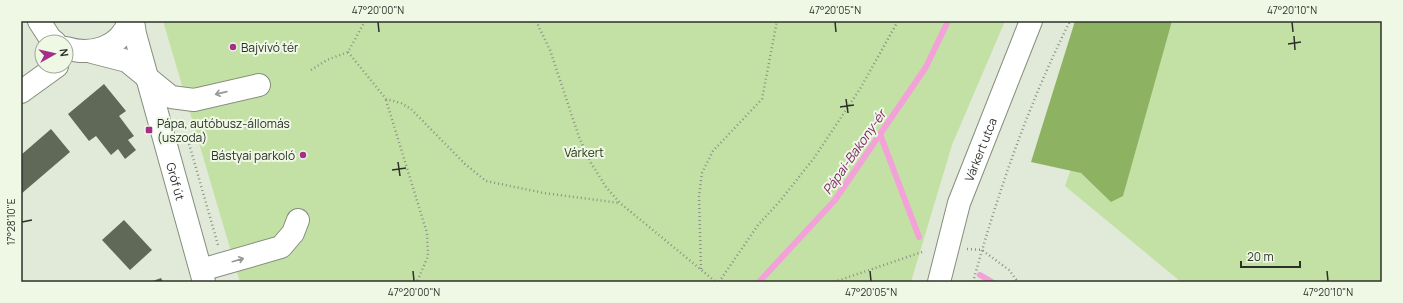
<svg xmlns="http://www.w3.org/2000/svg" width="1403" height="303" font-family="Manrope,sans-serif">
<rect width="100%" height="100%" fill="#e1ead8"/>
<g fill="#c4e1a5">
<path d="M163 21H1005L952 145 911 282H240Z"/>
<path d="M1123 21H1382V282H1181L1065 186Z"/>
</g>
<path fill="#8db362" d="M1075 21H1172L1123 196 1111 202 1081 173 1031 162Z"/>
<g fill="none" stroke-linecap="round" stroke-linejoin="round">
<g stroke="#f2a2d8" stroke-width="6">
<path d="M880 134 919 237"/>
<path d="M980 275 992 282"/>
<path d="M759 282 835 200 926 67 948 21"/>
</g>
</g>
<g fill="#606858">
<path d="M104 84 126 111 119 116 134 136 128 140 136 150 125 159 118 149 111 155 96 136 89 141 68 114Z"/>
<path d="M51 129 70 152 21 194V155Z"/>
<path d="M124 220 152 250 130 270 102 240Z"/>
<path d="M161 278 163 282H150Z"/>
</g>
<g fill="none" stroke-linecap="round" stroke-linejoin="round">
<defs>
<g id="minor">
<path d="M39 21 50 38 55 42"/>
<path id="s1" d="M133 21 135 34 204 282"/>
<path d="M66 48C91 56 120 48 129 21"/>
<path d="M92 52 127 61 171 97 194 100 259 85"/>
<path d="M21 92 57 66"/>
<path d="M201 270 281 247 293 233 298 220"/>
<path id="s2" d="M939 282 959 203 1031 21"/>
</g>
</defs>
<use href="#minor" stroke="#858e7d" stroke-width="24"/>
<g stroke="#8a9184" stroke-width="2.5" stroke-dasharray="1 3" stroke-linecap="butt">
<path d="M536 21 550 50 579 137 591 163 606 187 620 203 716 282"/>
<path d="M348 52 386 99 401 103 411 109 465 164 486 181 544 193 620 203"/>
<path d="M311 70 327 60 348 52 365 21"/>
<path d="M386 100 427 233 428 256 417 282"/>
<path d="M188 140 218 245"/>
<path d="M967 249 982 250 1009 270 1018 282"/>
<path d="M701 269 699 196 702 173 713 151 762 99 777 21"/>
<path d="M719 282 758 225 780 201 814 158 860 89 898 21"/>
<path d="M834 282 925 251"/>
<path d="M973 282C998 192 1028 105 1070 21"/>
</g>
<use href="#minor" stroke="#fff" stroke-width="22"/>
</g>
<defs><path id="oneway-shaft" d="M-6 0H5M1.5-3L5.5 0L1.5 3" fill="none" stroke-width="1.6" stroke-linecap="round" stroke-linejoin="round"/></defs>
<g stroke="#969894">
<use href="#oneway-shaft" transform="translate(221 93) rotate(167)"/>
<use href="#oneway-shaft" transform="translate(238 260) rotate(-16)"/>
</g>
<path fill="none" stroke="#2c3029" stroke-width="1.5" d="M378 22 379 32M835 22 836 32M1292 22 1293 32M1294 36 1295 50M1288 44 1301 42M846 99 848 113M840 107 854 105M398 162 400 176M392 170 406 168M22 222 32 220M413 271 414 281M870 271 871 281M1327 271 1328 281"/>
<g fill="#a52f88" stroke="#eef8e5" stroke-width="1.5">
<circle cx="233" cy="47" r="4"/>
<rect x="145" y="126" width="8" height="8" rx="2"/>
<circle cx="303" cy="155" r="4"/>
</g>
<g text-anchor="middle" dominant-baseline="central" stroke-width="4" stroke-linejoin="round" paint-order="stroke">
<g font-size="12" fill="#2c3029" stroke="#eef8e5" text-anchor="start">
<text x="241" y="47">Bajvívó tér</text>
<text x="157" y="123">Pápa, autóbusz-állomás<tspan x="157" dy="14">(uszoda)</tspan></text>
<text x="295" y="155" text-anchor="end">Bástyai parkoló</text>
</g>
<g font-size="12" fill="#2c3029" stroke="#eef8e5">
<text stroke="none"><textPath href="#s2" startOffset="139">Várkert utca</textPath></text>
<text stroke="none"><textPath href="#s1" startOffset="166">Gróf út</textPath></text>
</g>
<g font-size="12" fill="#243311" stroke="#eef8e5">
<text x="584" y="152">Várkert</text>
</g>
<g font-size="13" font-style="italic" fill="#802569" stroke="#eef8e5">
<text transform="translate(854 152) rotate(-55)">Pápai-Bakony-ér</text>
</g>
</g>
<rect width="1403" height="303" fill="none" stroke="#eef8e5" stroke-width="44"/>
<g transform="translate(54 54) rotate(82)"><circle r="19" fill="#eef8e5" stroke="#a0a89a"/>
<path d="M0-3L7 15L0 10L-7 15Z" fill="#a52f88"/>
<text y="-6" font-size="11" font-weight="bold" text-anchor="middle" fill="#2c3029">N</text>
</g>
<path d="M1241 261v6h59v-6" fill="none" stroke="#2c3029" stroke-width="2"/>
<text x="1247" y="261" font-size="12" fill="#2c3029" stroke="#eef8e5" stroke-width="3" paint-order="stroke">20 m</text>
<rect x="22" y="22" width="1359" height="259" fill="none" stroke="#2c3029" stroke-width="1.5"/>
<g font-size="10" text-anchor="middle" fill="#2c3029">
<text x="378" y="14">47°20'00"N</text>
<text x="835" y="14">47°20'05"N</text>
<text x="1292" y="14">47°20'10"N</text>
<text transform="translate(11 222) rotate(-90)" y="4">17°28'10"E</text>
<text x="414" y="296">47°20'00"N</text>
<text x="871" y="296">47°20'05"N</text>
<text x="1328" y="296">47°20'10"N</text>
</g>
</svg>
